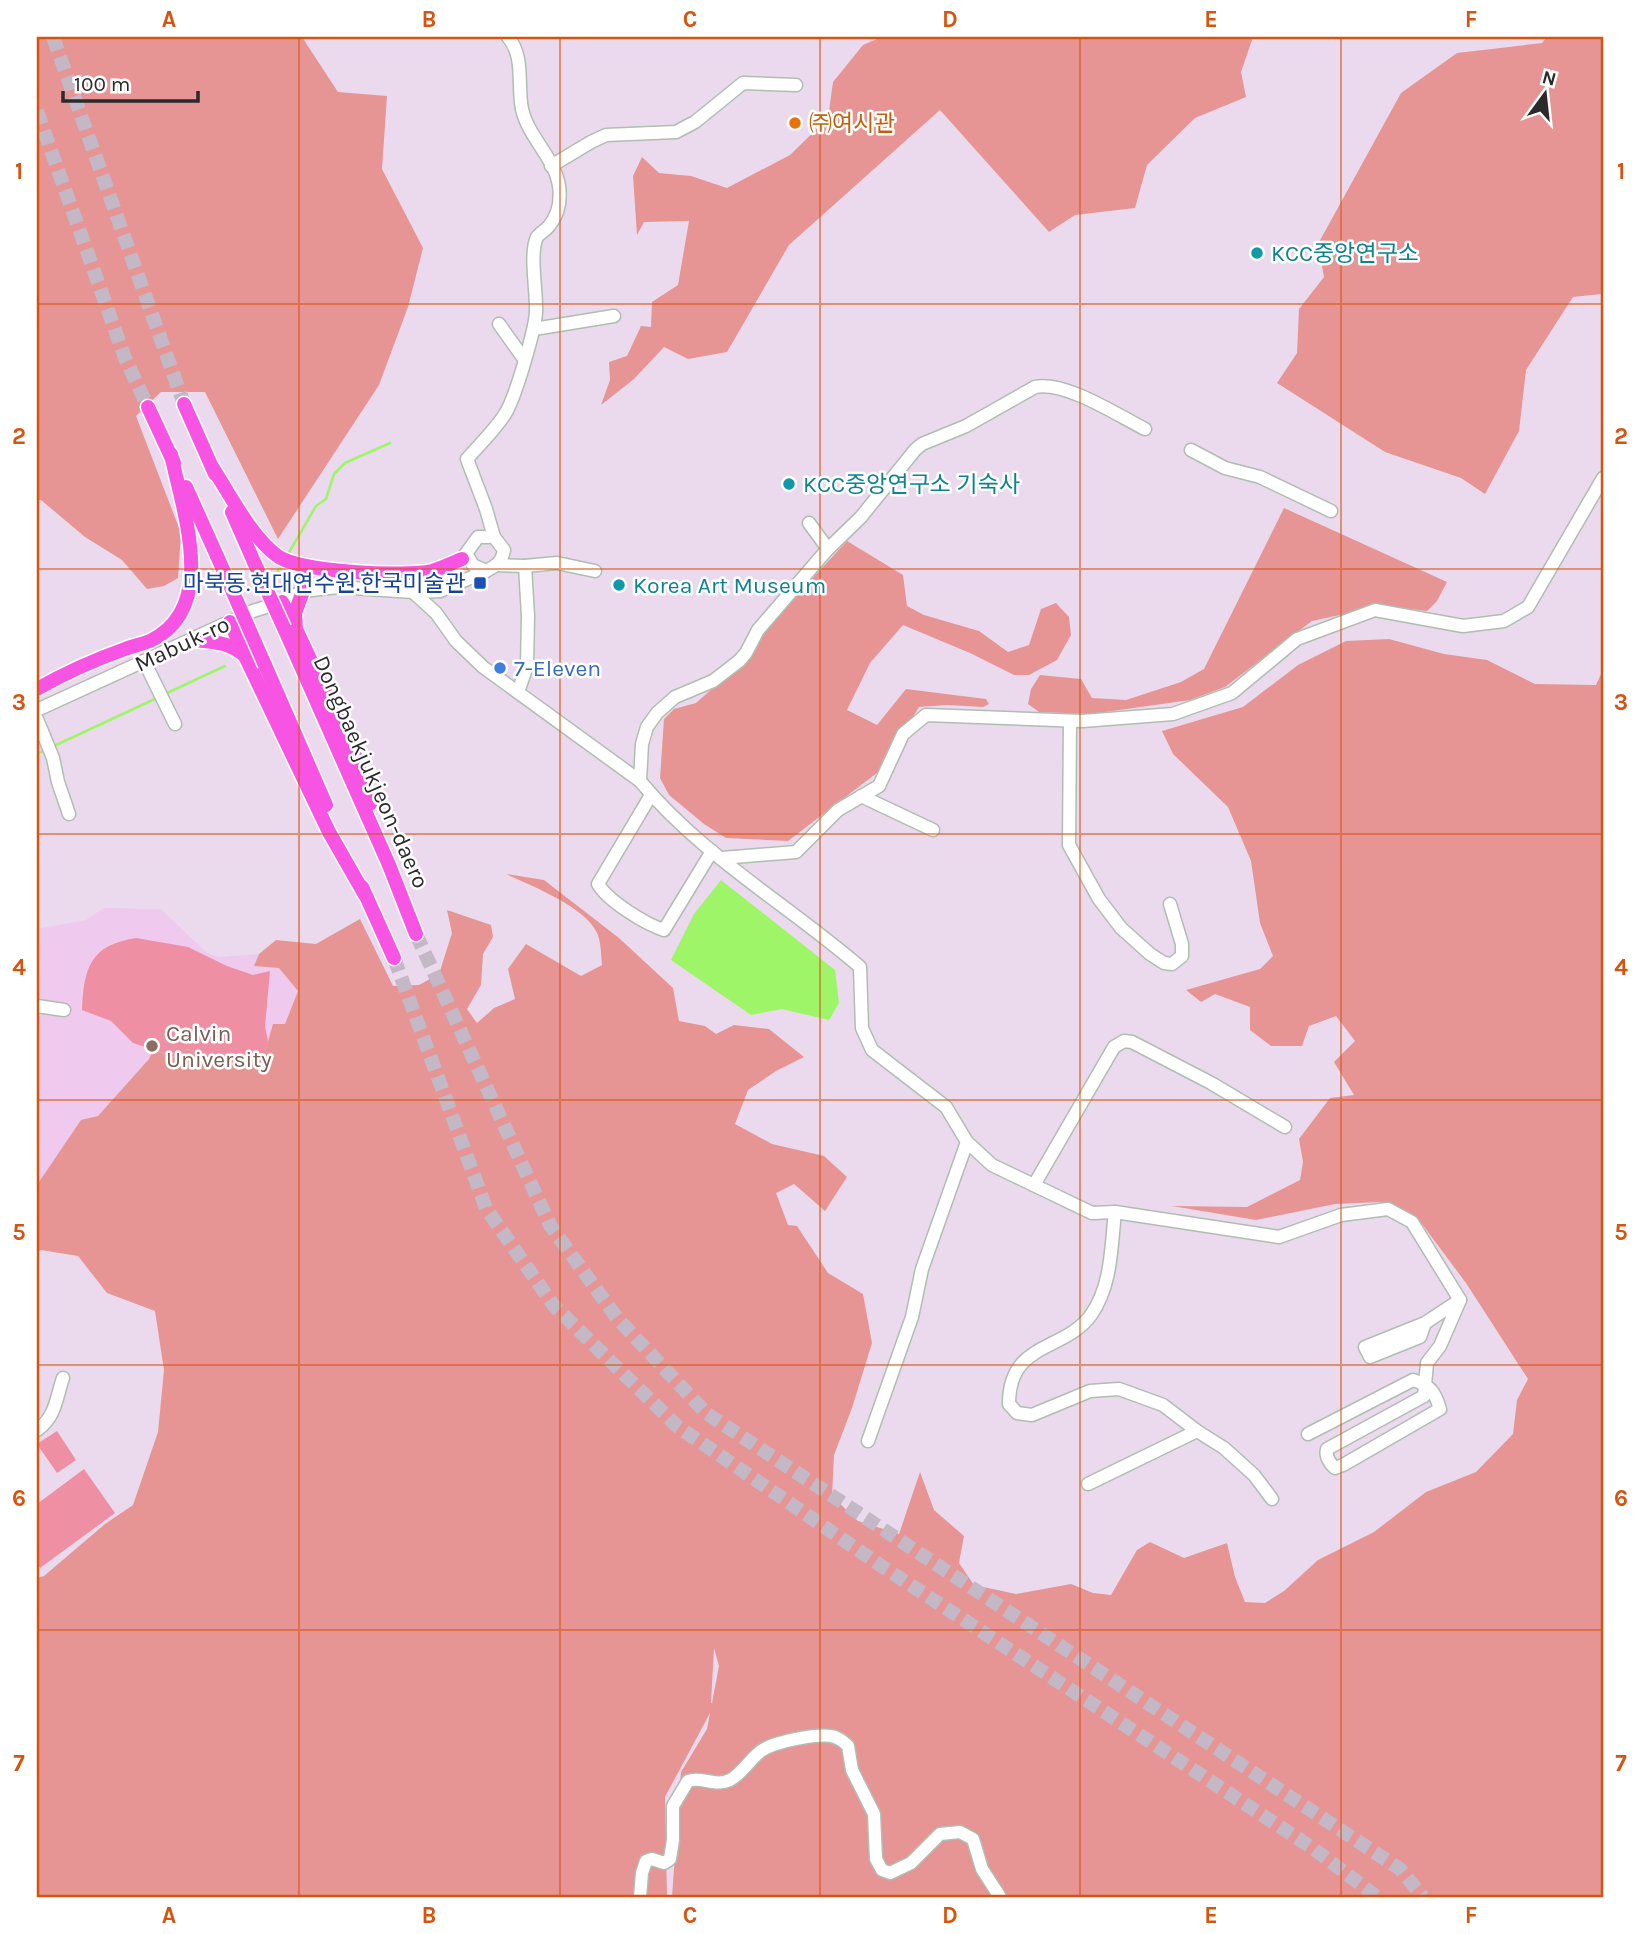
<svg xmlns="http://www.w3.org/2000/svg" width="1640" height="1934" font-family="Karla,'Noto Sans KR',sans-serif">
<rect width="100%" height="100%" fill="#ebdaed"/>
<path fill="#efc9ee" d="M104 908 161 909 207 953 219 957 259 954 254 966 279 968 298 991 285 1024 261 1067 186 1049 181 1059 154 1051 149 1059 98 1116 81 1121 37 1185V929L86 920Z"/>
<g fill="#e69594" fill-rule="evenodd">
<path d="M37 37H302L338 92 387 96 382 169 423 248 408 307 379 385 278 539 205 392H161L136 416 181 533 178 578 164 586 147 589 122 560 85 537 41 500H37Z"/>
<path d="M882 37H1253L1241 72 1246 97 1195 118 1147 165 1135 208 1075 215 1049 232 940 110 789 245 727 352 688 359 664 347 634 379 601 405 610 380 609 362 627 356 641 326 651 327 652 302 678 285 689 221 644 222 637 235 633 176 642 157 659 173 691 176 727 188 790 155 828 118 833 82 863 45Z"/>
<path d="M1547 37H1603V296L1601 294 1573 297 1526 370 1519 431 1485 494 1461 478 1385 452 1277 383 1297 353 1299 309 1324 277 1318 244 1401 93 1457 53 1542 43Z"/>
<path d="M1284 508 1447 582 1437 601 1427 611 1394 607 1358 611 1312 621 1225 687 1190 700 1091 714 1039 712 1028 704 1031 689 1040 675 1081 679 1092 698 1126 700 1181 682 1204 669Z"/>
<path d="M847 541 903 575 907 606 924 615 979 631 1008 652 1029 645 1041 609 1056 603 1069 617 1071 635 1057 660 1029 675H1014L970 653 903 625 870 663 847 710 877 725 906 689 986 699 989 704 983 707 947 705 919 707 882 769 788 841 726 838 704 824 669 795 660 778 664 719 674 709 696 703 750 655 770 624Z"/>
<path d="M1389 639 1444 654 1487 660 1535 684 1596 685 1603 670V1897H672L681 1772 707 1729 710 1713 665 1797 667 1897H37V1578L44 1576 105 1524 133 1505 158 1432 164 1370 155 1311 107 1293 78 1256 41 1250 37 1252V1185L81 1120 98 1116 149 1059 153 1050 181 1059 185 1049 261 1066 273 1024H285L298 991 279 968 254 966 259 954 276 940 316 944 360 919 393 986 419 985 439 974 452 933 447 910 491 925 493 937 483 954 481 985 467 1009 477 1023 494 1008 515 999 508 969 526 944 581 976 602 965C601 955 601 941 597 933 586 907 530 885 506 874L544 880 619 938 673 988 679 1021 705 1026 716 1034 734 1025 769 1029 804 1057 776 1071 748 1090 735 1124 772 1144 824 1156 847 1177 825 1211 794 1184 776 1193 788 1225 797 1226 828 1273 863 1294 872 1343 852 1408 834 1455 832 1496 858 1521 899 1534 920 1472 934 1510 964 1536 959 1563 974 1585 1016 1594 1071 1584 1093 1593 1111 1595 1137 1550 1150 1542 1184 1558 1227 1543 1235 1577 1245 1602 1265 1603 1284 1591 1318 1560 1374 1532 1426 1492 1476 1472 1513 1434 1517 1400 1528 1379 1466 1283 1419 1220 1380 1202 1335 1204 1256 1220 1172 1206 1247 1207 1300 1180 1303 1162 1299 1139 1330 1098 1354 1095 1334 1062 1355 1041 1336 1016 1309 1026 1302 1046H1271L1250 1030V1007L1215 994 1201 1002 1186 990 1260 969 1273 956 1260 923 1251 861 1228 807 1173 754 1162 731 1243 707 1298 665 1346 641ZM714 1648 719 1666 712 1703H711Z"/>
</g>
<g fill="#ee8fa4">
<path d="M136 938 188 947 227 966 253 975 270 971 265 1026 268 1042 261 1067 186 1049 181 1059 133 1043 111 1021 82 1010C84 968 90 945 136 938Z"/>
<path d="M57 1431 76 1460 57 1473 37 1444Z"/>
<path d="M84 1469 115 1513 40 1568 37 1563V1504Z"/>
</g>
<path fill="#9df567" d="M721 880 835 970 839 1003 829 1020 782 1009 751 1015 671 960 694 914Z"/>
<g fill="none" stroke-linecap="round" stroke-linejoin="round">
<g stroke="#9df567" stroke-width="2.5">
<path d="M287 556 316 506 326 499 334 474 345 463 390 443"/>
<path d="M270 583 282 565"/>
<path d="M165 694 225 666"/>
<path d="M54 746 159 697"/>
<path d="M37 754 45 750"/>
</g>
<g stroke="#c4b7c6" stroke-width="14" stroke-dasharray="14 7" stroke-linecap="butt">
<path d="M53 37 184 404"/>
<path d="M37 111 125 358 148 407"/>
<path d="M416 934 550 1225 617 1318 706 1413 1400 1869 1423 1897"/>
<path d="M394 958 486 1208 554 1306 677 1426 883 1567 1314 1849 1377 1897"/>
</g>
<defs>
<g id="minor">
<path d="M551 166 591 142 606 135 676 132 695 122 743 83 796 85"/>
<path d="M499 324 524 359"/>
<path d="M534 329 614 316"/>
<path d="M1191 450 1225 468 1260 477 1331 511"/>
<path d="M809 523 828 549"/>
<path d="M494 537 486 509 467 459C480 444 495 430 505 414 515 399 535 330 536 312 537 292 529 254 537 237 540 233 546 230 549 226 559 214 561 200 559 186 555 158 528 137 522 109 517 85 525 57 508 37"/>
<path d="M496 565 525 566 557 563 595 571"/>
<path d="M417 591 439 579 462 559 478 537H494L504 550C502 562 496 566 486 571L473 565 467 555"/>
<path d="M413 592 436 613 456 641 483 667 640 781C701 855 788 905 860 967L862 1028 872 1050 946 1107 967 1142 992 1165 1092 1213 1115 1212 1279 1237 1341 1215 1388 1209 1412 1222 1460 1300"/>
<path d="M144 661 175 724"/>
<path d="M518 692 527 666 528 616 525 566"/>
<path d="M37 710 253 611 282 602 303 591 338 587 413 592 440 591 486 571"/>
<path d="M37 719 53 758 58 782 69 814"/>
<path d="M1070 721 1069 845 1099 899 1121 928 1150 954 1164 963 1172 964 1182 956V944L1170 904"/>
<path d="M640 781 642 744 647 727 657 713 675 697 713 681 739 661 746 653 758 630 826 551 861 517 915 450 922 444 966 426 1035 387C1066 381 1117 415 1145 429"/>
<path d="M651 795 598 884C608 901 645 924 664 930L712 851"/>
<path d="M861 796 933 830"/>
<path d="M722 858 796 852 838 810 879 786 903 734 926 715 1082 721 1173 714 1232 693 1297 639 1375 610 1463 626 1504 621 1528 607 1603 478"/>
<path d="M37 1006 64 1010"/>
<path d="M1034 1185 1114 1047 1124 1041 1132 1042 1211 1083 1285 1127"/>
<path d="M1115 1212C1111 1247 1112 1285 1091 1315 1064 1352 1009 1341 1009 1404L1017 1413 1032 1415 1090 1391 1119 1389 1163 1405 1197 1431 1224 1448 1254 1475 1272 1499"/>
<path d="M37 1430C56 1417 56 1398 63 1378"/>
<path d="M1308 1434 1413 1380C1430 1385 1435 1392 1440 1409L1343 1465 1335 1468C1330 1464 1325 1456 1327 1449L1424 1396 1427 1363 1440 1346 1460 1300 1425 1323 1365 1347 1370 1357 1420 1337 1425 1323"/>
<path d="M868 1441 912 1317 922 1269 967 1142"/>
<path d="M1088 1484 1197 1431"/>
<path d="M640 1897 642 1873 646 1861 652 1859 664 1863 670 1859 673 1840V1806L688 1781C701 1776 715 1787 730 1780 742 1774 750 1759 761 1751 773 1742 821 1732 835 1737 840 1739 844 1742 848 1746L852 1770 874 1814 876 1859 882 1870 890 1873 911 1863 940 1834 960 1832 973 1839 982 1869 1000 1897"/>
</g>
<g id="major">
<path d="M184 404 215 474"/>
<path d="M148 407 174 463"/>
<path d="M212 467C230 494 252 539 279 557 303 572 404 577 432 571 442 568 452 563 462 559"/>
<path d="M186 487 217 556"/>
<path d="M232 512 254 562"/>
<path d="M303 591 295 613 296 629 357 760 370 804"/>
<path d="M282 602 294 625"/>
<path d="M230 622 244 653"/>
<path d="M284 628 389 865 416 934"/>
<path d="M193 640C214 642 229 642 245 656L329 832 365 895"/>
<path d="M265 665 326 805"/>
<path d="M37 689C65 673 94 660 125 649 133 646 142 644 150 641 220 608 182 509 171 454"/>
<path d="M362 887 394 958"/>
</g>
</defs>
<use href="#minor" stroke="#afbeb1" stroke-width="15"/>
<use href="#major" stroke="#fff" stroke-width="17"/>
<use href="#minor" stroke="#fff" stroke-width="12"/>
<use href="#major" stroke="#f854e4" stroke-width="14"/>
<defs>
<g id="major-bridge">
<path d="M217 556 265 665"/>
<path d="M254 562 284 628"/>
</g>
</defs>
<use href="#major-bridge" stroke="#fff" stroke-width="17" stroke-linecap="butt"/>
<use href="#major-bridge" stroke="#f854e4" stroke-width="14"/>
</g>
<path fill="none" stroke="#d5540f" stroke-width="2" stroke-opacity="0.55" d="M299 37V1897M560 37V1897M820 37V1897M1080 37V1897M1341 37V1897M37 304H1603M37 569H1603M37 834H1603M37 1100H1603M37 1365H1603M37 1630H1603"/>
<circle fill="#e8710a" stroke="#fff" stroke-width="2.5" cx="795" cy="123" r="7"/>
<g fill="#0f9aa8" stroke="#fff" stroke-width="2.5">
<circle cx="1257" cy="253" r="7"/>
<circle cx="789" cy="484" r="7"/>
<circle cx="619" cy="585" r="7"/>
</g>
<rect fill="#1a4fb4" stroke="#fff" stroke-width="2.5" x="473" y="576" width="14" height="14" rx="3.5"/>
<circle fill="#3f7fe0" stroke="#fff" stroke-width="2.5" cx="500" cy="668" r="7"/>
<circle fill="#8d6e63" stroke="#fff" stroke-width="2.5" cx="152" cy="1046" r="7"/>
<g text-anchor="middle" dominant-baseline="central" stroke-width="5" stroke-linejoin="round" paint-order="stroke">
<g font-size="23" fill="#c56008" stroke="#fff" text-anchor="start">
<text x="809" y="123">㈜여시관</text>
</g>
<g font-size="23" fill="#0d838f" stroke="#fff" text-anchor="start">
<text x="1271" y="253">KCC중앙연구소</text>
<text x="803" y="484">KCC중앙연구소 기숙사</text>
<text x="633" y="585">Korea Art Museum</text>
</g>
<g font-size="23" fill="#164399" stroke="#fff" text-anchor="end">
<text x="466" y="583">마북동.현대연수원.한국미술관</text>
</g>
<g font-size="23" fill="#2a2a2a" stroke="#fff">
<text transform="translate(182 644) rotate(-25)">Mabuk-ro</text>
<text transform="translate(371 772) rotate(66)">Dongbaekjukjeon-daero</text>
</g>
<g font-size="23" fill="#366cbe" stroke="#fff" text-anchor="start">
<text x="514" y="668">7-Eleven</text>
</g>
<g font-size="23" fill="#785e54" stroke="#fff" text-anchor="start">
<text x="166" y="1033">Calvin<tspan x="166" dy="26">University</tspan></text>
</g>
</g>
<rect width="1640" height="1934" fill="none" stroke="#ffffff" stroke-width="77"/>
<g transform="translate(1545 94) rotate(15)" stroke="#ffffff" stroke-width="5" paint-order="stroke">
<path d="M0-5L12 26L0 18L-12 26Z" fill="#2a2a2a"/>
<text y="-10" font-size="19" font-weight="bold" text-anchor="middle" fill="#2a2a2a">N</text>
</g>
<path d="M63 91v10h135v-10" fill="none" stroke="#2a2a2a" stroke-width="3.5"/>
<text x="74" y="91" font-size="21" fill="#2a2a2a" stroke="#ffffff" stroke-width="5" paint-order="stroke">100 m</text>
<rect x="38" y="38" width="1564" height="1858" fill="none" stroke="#d5540f" stroke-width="2.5"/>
<g font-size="23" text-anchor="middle" font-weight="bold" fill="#d5540f">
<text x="169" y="27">A</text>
<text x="429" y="27">B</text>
<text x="690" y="27">C</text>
<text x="950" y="27">D</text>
<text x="1211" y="27">E</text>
<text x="1471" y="27">F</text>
<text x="19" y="179">1</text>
<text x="1621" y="179">1</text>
<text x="19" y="444">2</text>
<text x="1621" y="444">2</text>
<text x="19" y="710">3</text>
<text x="1621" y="710">3</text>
<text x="19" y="975">4</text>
<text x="1621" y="975">4</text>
<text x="19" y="1240">5</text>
<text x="1621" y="1240">5</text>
<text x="19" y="1506">6</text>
<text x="1621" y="1506">6</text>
<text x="19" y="1771">7</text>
<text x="1621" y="1771">7</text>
<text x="169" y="1923">A</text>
<text x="429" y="1923">B</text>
<text x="690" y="1923">C</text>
<text x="950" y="1923">D</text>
<text x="1211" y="1923">E</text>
<text x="1471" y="1923">F</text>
</g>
</svg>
